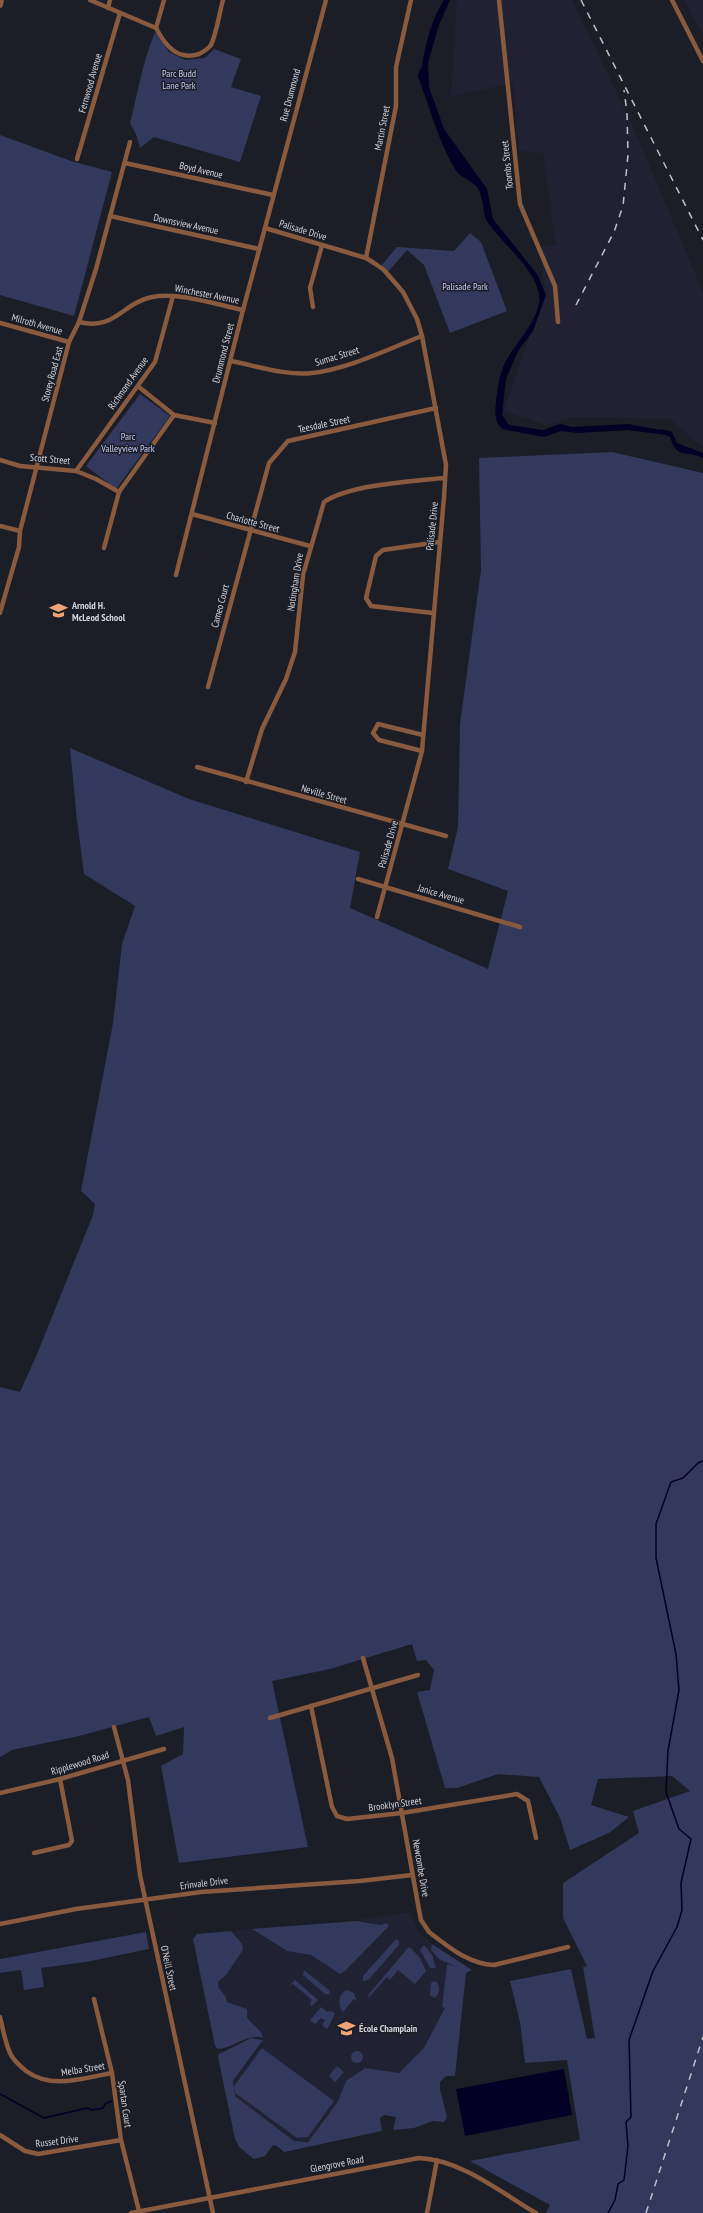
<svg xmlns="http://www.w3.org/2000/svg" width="703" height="2213" font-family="'PT Sans Narrow',sans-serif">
<rect width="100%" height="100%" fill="#1b1d27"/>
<g fill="#202233">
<path d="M457 0H572L635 131 703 292V447L670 419 574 417 546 425 504 411 544 293 541 246H556L543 153 519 151 513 83 451 96Z"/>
<path d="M684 0H703V35Z"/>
<path d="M411 1912 418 1932 432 1944 431 1950 435 1955 447 1964 442 2007 445 2008 424 2048 403 2070 397 2073 368 2068 362 2069 346 2081 337 2103 309 2141H294L238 2099 234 2094 233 2081 262 2043 263 2036 261 2032 247 2018V2009L227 2002 218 1985 242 1952V1944L231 1931 252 1929 287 1951 307 1953 345 1971 389 1926 385 1923 380 1925 357 1920Z"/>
</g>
<g fill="#33385d">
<path d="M155 32 169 52 185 60 205 58 214 49 241 59 231 87 261 96 240 162 154 137 140 148 136 134 130 123C138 92 143 61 155 32Z"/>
<path d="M0 135 71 161 112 172 74 316 0 295Z"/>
<path d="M470 233 481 242 507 311 450 333 424 265 407 250 388 272 381 266 397 247 454 251Z"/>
<path d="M140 394 170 416 116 489 86 466Z"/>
<path d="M612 452 703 473V2213H546L550 2205 470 2161 580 2140 567 2060 525 2063 520 2022 510 1981 571 1969 587 2039 595 2038 583 1967 587 1966 563 1918V1883L639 1833 633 1811 690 1791 672 1776 598 1779 591 1805 629 1817 609 1833 570 1850 560 1818 539 1777 498 1774 457 1788H445L417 1692 430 1690 434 1670 426 1660 417 1661 412 1644 330 1669 272 1681 308 1847 179 1863 161 1766 183 1754 184 1727 156 1736 149 1717 79 1736 12 1750 0 1757V1387L20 1392 37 1354 93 1215 95 1204 81 1191 113 1023 122 944 135 906 84 874 77 820 70 748 189 799 360 852 350 908 488 969 508 891 448 869 458 827 460 724 481 570 479 458Z"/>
<path d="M357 1921 380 1925 387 1923 389 1926 345 1971 340 1974 311 1955 287 1951 252 1929Z"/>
<path d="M231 1931 242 1944 243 1950 226 1975 218 1982 219 1988 225 1996 227 2002 247 2009V2018L261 2032 263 2038C247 2033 234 2048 218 2049L215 2046 193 1939 197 1934Z"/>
<path d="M146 1932 149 1949 86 1962 41 1968 44 1987 24 1990 21 1970 0 1973V1959Z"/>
<path d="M396 1939 399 1941V1945L368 1980 363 1981V1976Z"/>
<path d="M432 1944 472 1970 466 1973 455 2076H446L440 2082V2090L447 2117 444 2122 433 2121 414 2128 393 2130 396 2117 384 2115 380 2118 382 2131 284 2152 277 2146 273 2145 265 2156 254 2159 239 2147 235 2139 218 2057 219 2054 251 2038 263 2040 233 2081 235 2096 294 2141 308 2142 337 2103 346 2081 365 2068 399 2073 424 2048 445 2008 442 2007 447 1964 456 1967 439 1959 431 1950Z"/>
<path d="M423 1946H425L432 1955 436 1968H430L420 1950Z"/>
<path d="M408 1948H411L420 1958 426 1971 415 1984 398 1970 390 1980 387 1977 368 1998 369 1994Z"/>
<path d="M304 1970 329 1990 330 1994H325L303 1975Z"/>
<path d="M295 1980 318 2000 312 2006 310 2004 312 2000 293 1984 289 1986Z"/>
<path d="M434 1981 437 1982C440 1988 440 1993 435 1998L430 1995 431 1983Z"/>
<path d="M347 1990 354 1993 357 2001 354 1999 343 2012C337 2004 338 1994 347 1990Z"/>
<path d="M321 2007 327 2012 332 2011 335 2014 327 2029 322 2025 325 2020 321 2018 315 2024 310 2020Z"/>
<path d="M262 2048 334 2101 308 2137 297 2138 235 2093 234 2086Z"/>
<circle cx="357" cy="2057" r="6"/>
<path d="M337 2066 344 2072 335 2082 329 2076Z"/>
</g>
<g fill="#040025">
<path d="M444 0H450L439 25 428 63 429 87 444 129 487 189 493 219 537 274 546 295 533 331 518 351 506 379 502 415 509 425 543 430 560 424 572 427 628 424 672 432 677 443 703 453V458C685 449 678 461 670 437L666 435 628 430 577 433 561 431 544 437 502 429C494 421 495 412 496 401 498 388 499 375 505 363 514 344 543 317 539 294 535 269 502 243 488 223 481 212 485 196 476 186 470 179 460 178 455 169 438 141 430 107 418 77 418 72 421 70 422 65 426 43 431 20 444 0Z"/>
<path d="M564 2069 572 2115 465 2136 456 2089Z"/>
</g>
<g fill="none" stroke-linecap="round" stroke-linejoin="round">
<g stroke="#040025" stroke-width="1.5">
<path d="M661 430 671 432"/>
<path d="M0 2094 44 2118 83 2109 88 2108 91 2110 103 2108 105 2104 112 2101"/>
<path d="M608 2213 615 2200 618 2184 624 2180 628 2146 626 2122 631 2117 629 2040 653 1971 677 1927 682 1910 681 1883 691 1839 679 1829 666 1792 668 1751 679 1690 676 1654 656 1558V1524L671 1482 683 1478 698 1463 703 1461"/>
</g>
<g stroke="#895a3d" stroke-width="4.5">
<path d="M90 0 156 28"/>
<path d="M499 0 520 204 555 286 558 322"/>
<path d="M672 0 703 61"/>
<path d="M108 8 110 0"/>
<path d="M156 28C165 45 177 61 199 54 203 52 208 49 211 45 217 32 219 14 223 0"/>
<path d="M156 28 164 0"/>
<path d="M77 159 120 13"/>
<path d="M125 163 273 195"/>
<path d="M110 216 259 249"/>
<path d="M265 228 366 258 374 263 384 270 403 292 417 319 422 336 446 465 444 497 422 751 377 917"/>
<path d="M366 258 396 106V67L411 0"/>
<path d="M313 307 310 288 322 245"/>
<path d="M79 322C115 331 122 303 152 297 181 292 214 304 243 310"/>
<path d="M0 323 69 342"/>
<path d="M231 361C257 366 286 376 312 373 348 369 388 349 422 336"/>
<path d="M139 387 174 415 215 423"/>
<path d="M0 460 20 466 76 471 96 479 119 492"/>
<path d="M76 471 155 362 173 296"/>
<path d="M192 514 310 546"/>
<path d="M0 526 20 531"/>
<path d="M104 548 119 492 174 415"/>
<path d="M176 575 243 310 326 0"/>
<path d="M0 613 19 547 20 531 69 342 79 322 96 269 130 142"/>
<path d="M433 613 371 606 366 598 376 556 383 550 439 542"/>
<path d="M208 687 269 463 288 441 436 408"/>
<path d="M422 751 379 740 373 733 378 724 423 735"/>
<path d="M197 767 446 836"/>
<path d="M246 782 262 729 286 679 295 652 303 575 324 502C349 485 412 481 444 478"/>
<path d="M358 879 520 927"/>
<path d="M363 1658 392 1758 419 1910 421 1920 429 1932C449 1947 468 1964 494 1965L568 1947"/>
<path d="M311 1706 332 1807 337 1816 347 1819 402 1813 517 1794 528 1801 536 1838"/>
<path d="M270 1718 418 1675"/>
<path d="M114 1727 128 1780 140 1875 213 2213"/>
<path d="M0 1793 60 1779 164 1749"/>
<path d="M34 1853 69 1845 72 1841 60 1779"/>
<path d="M0 1924 76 1909 201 1892 360 1881 412 1875"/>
<path d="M94 1999 112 2073 121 2140 139 2211"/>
<path d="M0 2017C3 2029 5 2042 10 2053 13 2060 20 2066 26 2071 52 2090 83 2078 112 2073"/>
<path d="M0 2135 25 2151 38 2154 121 2140"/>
<path d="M131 2213 419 2158C462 2160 500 2192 536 2213"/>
<path d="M427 2213 437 2160"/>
</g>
<path stroke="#895a3d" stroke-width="6" d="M0 5 1 0"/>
<g stroke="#bfc1c8" stroke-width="1.5" stroke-dasharray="7 7" stroke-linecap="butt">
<path d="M581 0 703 240"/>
<path d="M576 305 614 232 623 206 628 155 627 113 624 90"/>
<path d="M646 2213 703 2037"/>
</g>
</g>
<defs>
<symbol id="school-bare" viewBox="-9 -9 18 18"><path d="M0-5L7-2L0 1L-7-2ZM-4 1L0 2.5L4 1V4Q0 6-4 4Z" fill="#efa377" stroke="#1b1d27" stroke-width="2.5" paint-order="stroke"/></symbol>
</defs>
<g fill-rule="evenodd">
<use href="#school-bare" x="46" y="598" width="25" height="25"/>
<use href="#school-bare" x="334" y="2016" width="25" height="25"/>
</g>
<g text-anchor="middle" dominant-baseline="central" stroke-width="3" stroke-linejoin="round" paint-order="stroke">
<g font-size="10" fill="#c5ccf4" stroke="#1b1d27">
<text x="179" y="73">Parc Budd<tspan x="179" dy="12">Lane Park</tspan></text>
<text x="465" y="286">Palisade Park</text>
<text x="128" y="436">Parc<tspan x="128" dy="12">Valleyview Park</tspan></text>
</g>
<g font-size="10" fill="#d3d5dc" stroke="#1b1d27">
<text transform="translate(90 83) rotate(-74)">Fernwood Avenue</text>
<text transform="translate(290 95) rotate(-75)">Rue Drummond</text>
<text transform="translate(382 128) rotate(-79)">Martin Street</text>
<text transform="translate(507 165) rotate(-96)">Toombs Street</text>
<text transform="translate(201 170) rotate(13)">Boyd Avenue</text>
<text transform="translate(186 224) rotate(12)">Downsview Avenue</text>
<text transform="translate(303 230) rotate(17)">Palisade Drive</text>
<text transform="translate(207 294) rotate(11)">Winchester Avenue</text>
<text transform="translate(37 324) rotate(16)">Milroth Avenue</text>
<text transform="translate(223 353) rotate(-76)">Drummond Street</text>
<text transform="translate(337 356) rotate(-17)">Sumac Street</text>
<text transform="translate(52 374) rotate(-75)">Storey Road East</text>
<text transform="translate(128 383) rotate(-55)">Richmond Avenue</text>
<text transform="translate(324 424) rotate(-12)">Teesdale Street</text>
<text transform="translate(50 459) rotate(5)">Scott Street</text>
<text transform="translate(253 522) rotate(15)">Charlotte Street</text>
<text transform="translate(432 526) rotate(-84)">Palisade Drive</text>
<text transform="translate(295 582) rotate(-81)">Notingham Drive</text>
<text transform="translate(220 606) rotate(-75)">Cameo Court</text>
<text transform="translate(324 794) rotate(16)">Neville Street</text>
<text transform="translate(388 844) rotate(-74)">Palisade Drive</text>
<text transform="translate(441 894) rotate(16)">Janice Avenue</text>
<text transform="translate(80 1763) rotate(-17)">Ripplewood Road</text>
<text transform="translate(395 1804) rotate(-8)">Brooklyn Street</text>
<text transform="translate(421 1868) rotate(80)">Newcombe Drive</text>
<text transform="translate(204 1883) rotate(-7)">Erinvale Drive</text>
<text transform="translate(169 1968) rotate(78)">O'Neill Street</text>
<text transform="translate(83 2069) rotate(-9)">Melba Street</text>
<text transform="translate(125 2104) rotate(82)">Spartan Court</text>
<text transform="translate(57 2141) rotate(-7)">Russet Drive</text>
<text transform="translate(337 2164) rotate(-11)">Glengrove Road</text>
</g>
<g font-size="10" font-weight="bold" fill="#d3d5dc" stroke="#1b1d27" text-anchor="start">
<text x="72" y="605">Arnold H.<tspan x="72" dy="12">McLeod School</tspan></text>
<text x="359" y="2028">École Champlain</text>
</g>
</g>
</svg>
